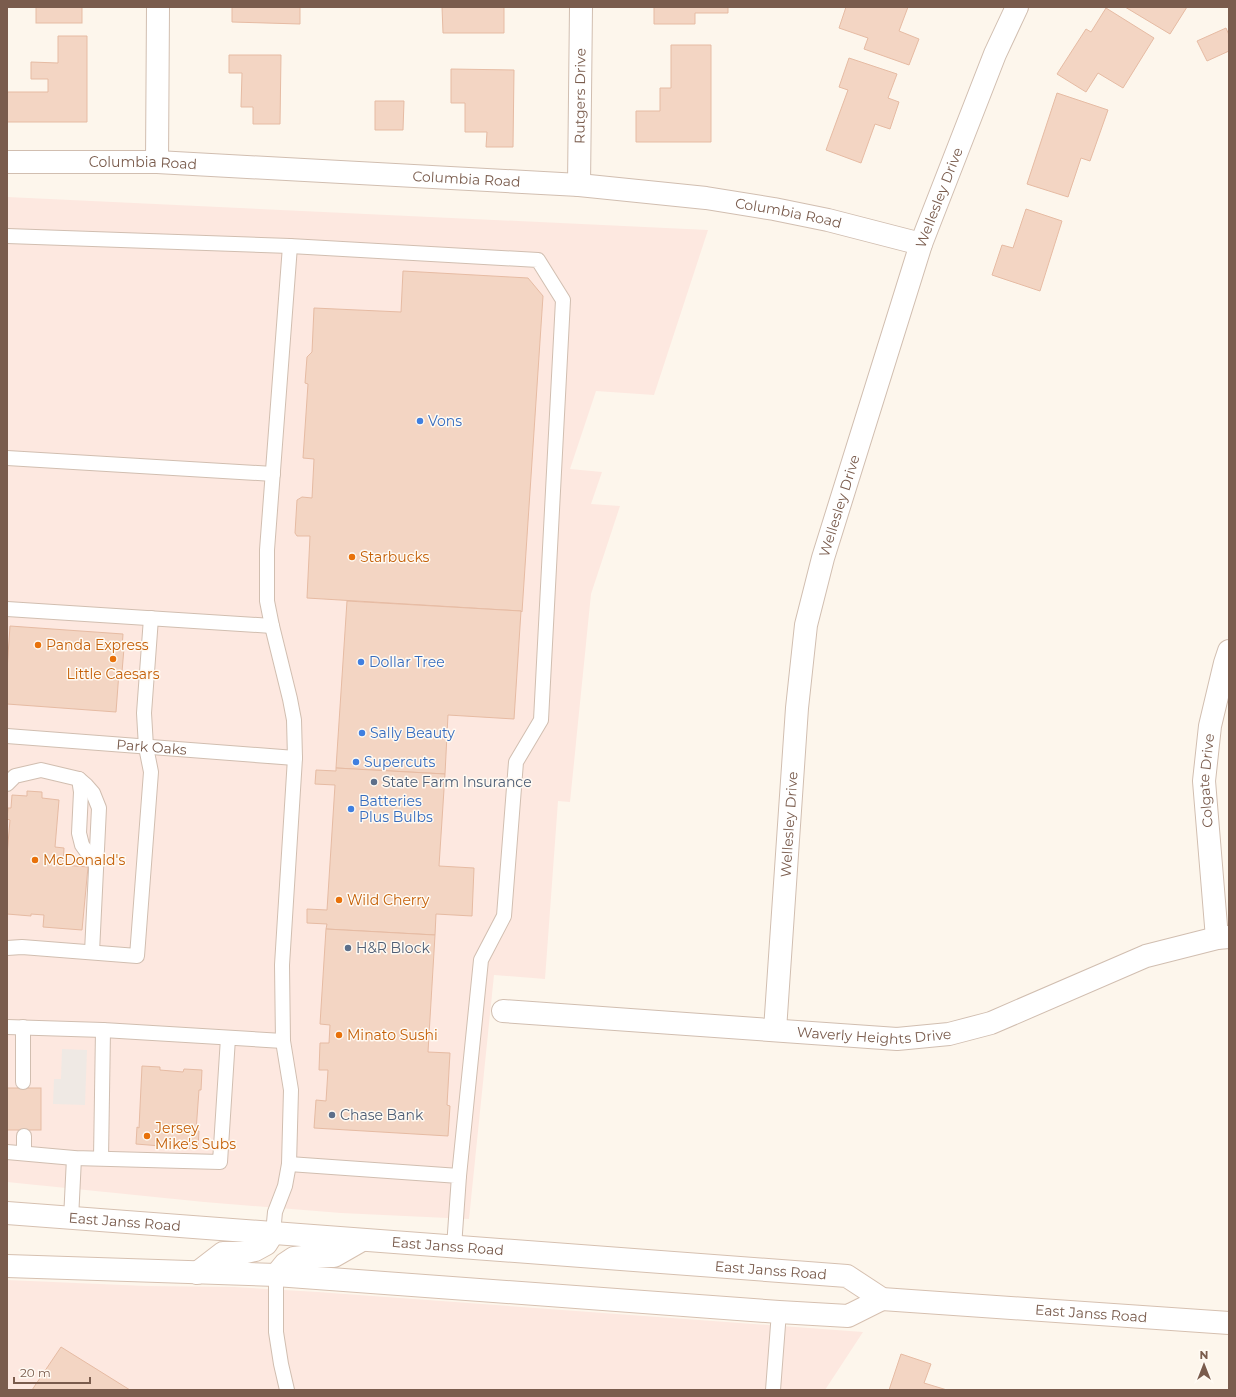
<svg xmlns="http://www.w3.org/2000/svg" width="1236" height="1397" font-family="Montserrat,sans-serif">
<rect width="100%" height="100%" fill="#fdf6ec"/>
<g fill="#fde8e0">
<path d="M7 197 708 230 654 395 596 391 570 469 602 472 591 504 620 506 591 594 570 802 558 801 545 979 494 975 469 1219 341 1213 204 1202 7 1182Z"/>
<path d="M7 1280 146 1286 234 1287 318 1292 863 1332 825 1390H7Z"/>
</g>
<path fill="#efe9e4" d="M62 1049 87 1050 85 1105 53 1104 54 1079H61Z"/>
<g fill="#f3d5c3" stroke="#e6bba3">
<rect x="36" y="7" width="46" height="16"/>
<path d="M232 7H300V24L232 22Z"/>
<path d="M442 7H504V33H443Z"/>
<path d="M654 7H728V13H695V24H654Z"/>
<path d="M846 7H908L899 31 919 39 909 65 864 49 868 38 839 28Z"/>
<path d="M1125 7H1187L1170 34Z"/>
<path d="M1106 8 1154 38 1123 88 1098 73 1086 92 1057 74 1086 29 1091 32Z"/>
<path d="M1226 28 1229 35V51L1207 61 1197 41Z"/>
<path d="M58 36H87V122H7V92H48V79H31V62L58 63Z"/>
<path d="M671 45H711V142H636V111H660V88H671Z"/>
<path d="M229 55H281L280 124H253V107H241L242 73H229Z"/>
<path d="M849 58 897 74 888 98 899 102 890 129 875 124 861 163 826 150 848 90 839 87Z"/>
<path d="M451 69 514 70 513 147H486L487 132H465V103H451Z"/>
<path d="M1057 93 1108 110 1090 161 1081 158 1068 197 1027 184Z"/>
<path d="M375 101H404L403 130H375Z"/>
<path d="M1026 209 1062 221 1040 291 992 275 1002 245 1013 248Z"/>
<path d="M403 271 528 278 543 296 522 612 521 611 307 598 310 536H297L295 533 297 500 302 497 312 498 314 459 303 458 308 384 305 383 307 357 312 352 314 308 401 312Z"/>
<path d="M347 601 521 611 514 719 448 715 445 774 336 768Z"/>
<path d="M10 626 123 634 122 648H124L122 672H119L116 712 7 704V670Z"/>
<path d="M336 768 445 774 439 866 474 868 472 916 436 914 435 935 326 929 327 924 307 923V909L327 910 335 785 315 784 316 770 336 771Z"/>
<path d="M27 791 42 792V798L59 800 55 847 64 848 63 865 88 867 82 930 43 927 44 915 31 914V916L7 914V855L10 820 7 819 8 808H11L12 795 27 796Z"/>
<path d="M326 929 435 935 428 1052 450 1053 447 1105 450 1106 448 1136 314 1128 316 1100 326 1101 328 1070H319L320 1043H329L330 1025 320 1024Z"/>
<path d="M142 1066 160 1067V1070L183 1072 184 1069 202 1070 201 1090H199L196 1131H199L198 1149 136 1144 137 1127 139 1128Z"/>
<rect x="7" y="1088" width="34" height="42"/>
<path d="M61 1347 130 1390H32Z"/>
<path d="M901 1354 931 1364 924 1383 947 1390H889Z"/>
</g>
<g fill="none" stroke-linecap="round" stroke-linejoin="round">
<defs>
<g id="lane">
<path d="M7 236 290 246 538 260 563 300 541 720 516 762 504 916 481 960 459 1176"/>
<path d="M7 458 273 474"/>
<path d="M7 609 272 626"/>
<path id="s1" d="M7 736 295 758"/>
<path d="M79 779 81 792 79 833 82 845 96 865"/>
<path d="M7 784 15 776 41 770 79 779 86 785 93 793 99 808 92 952"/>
<path d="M7 948 22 947 137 956 151 772 146 747 144 713 151 618"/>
<path d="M7 1027 103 1030 283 1041"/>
<path d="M23 1027V1082"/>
<path d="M24 1136V1153"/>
<path d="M7 1152 74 1158 220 1162 228 1038"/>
<path d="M101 1158 103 1030"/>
<path d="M289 1164 459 1176 454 1247"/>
<path d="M71 1219 74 1158"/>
<path d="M273 1233 275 1212 285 1186 289 1164 291 1090 283 1041 282 965 295 758 294 720 290 699 272 626 267 601V550L290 246"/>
<path d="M276 1275V1332L281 1364 287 1390"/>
<path d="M773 1390 779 1312"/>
</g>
<g id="street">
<path id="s2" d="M7 162H157L579 185 706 198 774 209 828 220 921 244"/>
<path d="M157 162 158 7"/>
<path id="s3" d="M579 185 581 7"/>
<path id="s4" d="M1217 938 1204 781 1210 726 1225 663 1229 651"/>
<path id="s5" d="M503 1011 897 1039 949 1034 991 1023 1146 956 1217 938 1229 937"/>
<path id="s6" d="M775 1030 797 708 806 625 823 558 921 244 995 54 1017 7"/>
</g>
<g id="secondary">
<path id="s7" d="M7 1213 847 1276 882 1299 1229 1323"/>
<path d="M7 1266 276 1275 779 1312 848 1316 882 1299"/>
<path d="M197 1273 223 1253H242L255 1250 266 1244 273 1233"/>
<path d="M276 1275 285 1264 294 1258 312 1256H334L362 1240"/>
</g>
</defs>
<use href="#lane" stroke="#d1beb0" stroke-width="16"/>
<use href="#street" stroke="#d1beb0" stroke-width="24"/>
<use href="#secondary" stroke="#d6c0b0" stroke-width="24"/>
<use href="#lane" stroke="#fff" stroke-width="14"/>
<use href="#street" stroke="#fff" stroke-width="22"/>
<use href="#secondary" stroke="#fff" stroke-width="22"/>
</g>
<g fill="#3f7fe0" stroke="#fffaf3" stroke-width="1.5">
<circle cx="420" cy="421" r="4"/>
<circle cx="361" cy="662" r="4"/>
<circle cx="362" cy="733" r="4"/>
<circle cx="356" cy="762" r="4"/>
<circle cx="351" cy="809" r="4"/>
</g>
<g fill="#e8710a" stroke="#fffaf3" stroke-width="1.5">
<circle cx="352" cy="557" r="4"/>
<circle cx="38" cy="645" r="4"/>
<circle cx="113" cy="659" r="4"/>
<circle cx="35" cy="860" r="4"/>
<circle cx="339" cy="900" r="4"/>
<circle cx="339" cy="1035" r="4"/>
<circle cx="147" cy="1136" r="4"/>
</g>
<g fill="#5c6f8a" stroke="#fffaf3" stroke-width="1.5">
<circle cx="374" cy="782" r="4"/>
<circle cx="348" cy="948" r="4"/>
<circle cx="332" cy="1115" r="4"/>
</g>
<g text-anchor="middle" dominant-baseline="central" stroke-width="3" stroke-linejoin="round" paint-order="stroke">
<g font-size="14" fill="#7a5c4d" stroke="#fffaf3">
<text stroke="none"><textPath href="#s3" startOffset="89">Rutgers Drive</textPath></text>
<text stroke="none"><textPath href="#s2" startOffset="136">Columbia Road</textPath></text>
<text stroke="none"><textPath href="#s2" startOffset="460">Columbia Road</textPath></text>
<text stroke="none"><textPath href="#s6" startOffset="854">Wellesley Drive</textPath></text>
<text stroke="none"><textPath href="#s2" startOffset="784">Columbia Road</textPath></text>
<text stroke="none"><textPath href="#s6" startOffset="530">Wellesley Drive</textPath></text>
<text stroke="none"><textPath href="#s1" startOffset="145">Park Oaks</textPath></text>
<text stroke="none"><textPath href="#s4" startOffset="158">Colgate Drive</textPath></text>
<text stroke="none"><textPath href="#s6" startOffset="206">Wellesley Drive</textPath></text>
<text stroke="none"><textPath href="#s5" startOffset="372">Waverly Heights Drive</textPath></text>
<text stroke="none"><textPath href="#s7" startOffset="118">East Janss Road</textPath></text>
<text stroke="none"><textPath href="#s7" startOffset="442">East Janss Road</textPath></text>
<text stroke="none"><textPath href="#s7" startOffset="766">East Janss Road</textPath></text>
<text stroke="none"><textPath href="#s7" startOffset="1094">East Janss Road</textPath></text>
</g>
<g font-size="14" fill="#366cbe" stroke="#fffaf3" text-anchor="start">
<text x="428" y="421">Vons</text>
<text x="369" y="662">Dollar Tree</text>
<text x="370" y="733">Sally Beauty</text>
<text x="364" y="762">Supercuts</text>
<text x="359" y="801">Batteries<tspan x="359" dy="16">Plus Bulbs</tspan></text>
</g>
<g font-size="14" fill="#c56008" stroke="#fffaf3" text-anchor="start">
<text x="360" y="557">Starbucks</text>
<text x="46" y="645">Panda Express</text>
<text x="113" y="674" text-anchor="middle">Little Caesars</text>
<text x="43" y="860">McDonald's</text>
<text x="347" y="900">Wild Cherry</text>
<text x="347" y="1035">Minato Sushi</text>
<text x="155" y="1128">Jersey<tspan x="155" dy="16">Mike's Subs</tspan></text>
</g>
<g font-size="14" fill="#4e5e75" stroke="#fffaf3" text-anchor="start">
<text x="382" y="782">State Farm Insurance</text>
<text x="356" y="948">H&amp;R Block</text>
<text x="340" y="1115">Chase Bank</text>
</g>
</g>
<rect width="1236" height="1397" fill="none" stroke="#7a5c4d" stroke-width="16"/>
<g transform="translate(1204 1365)" stroke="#fffaf3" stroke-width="3" paint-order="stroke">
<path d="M0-3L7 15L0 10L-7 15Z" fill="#7a5c4d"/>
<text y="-6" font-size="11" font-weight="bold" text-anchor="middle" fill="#7a5c4d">N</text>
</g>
<path d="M14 1377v6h76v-6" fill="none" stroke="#7a5c4d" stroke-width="2"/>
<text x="20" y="1377" font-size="12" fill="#7a5c4d" stroke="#fffaf3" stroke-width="3" paint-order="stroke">20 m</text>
</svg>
